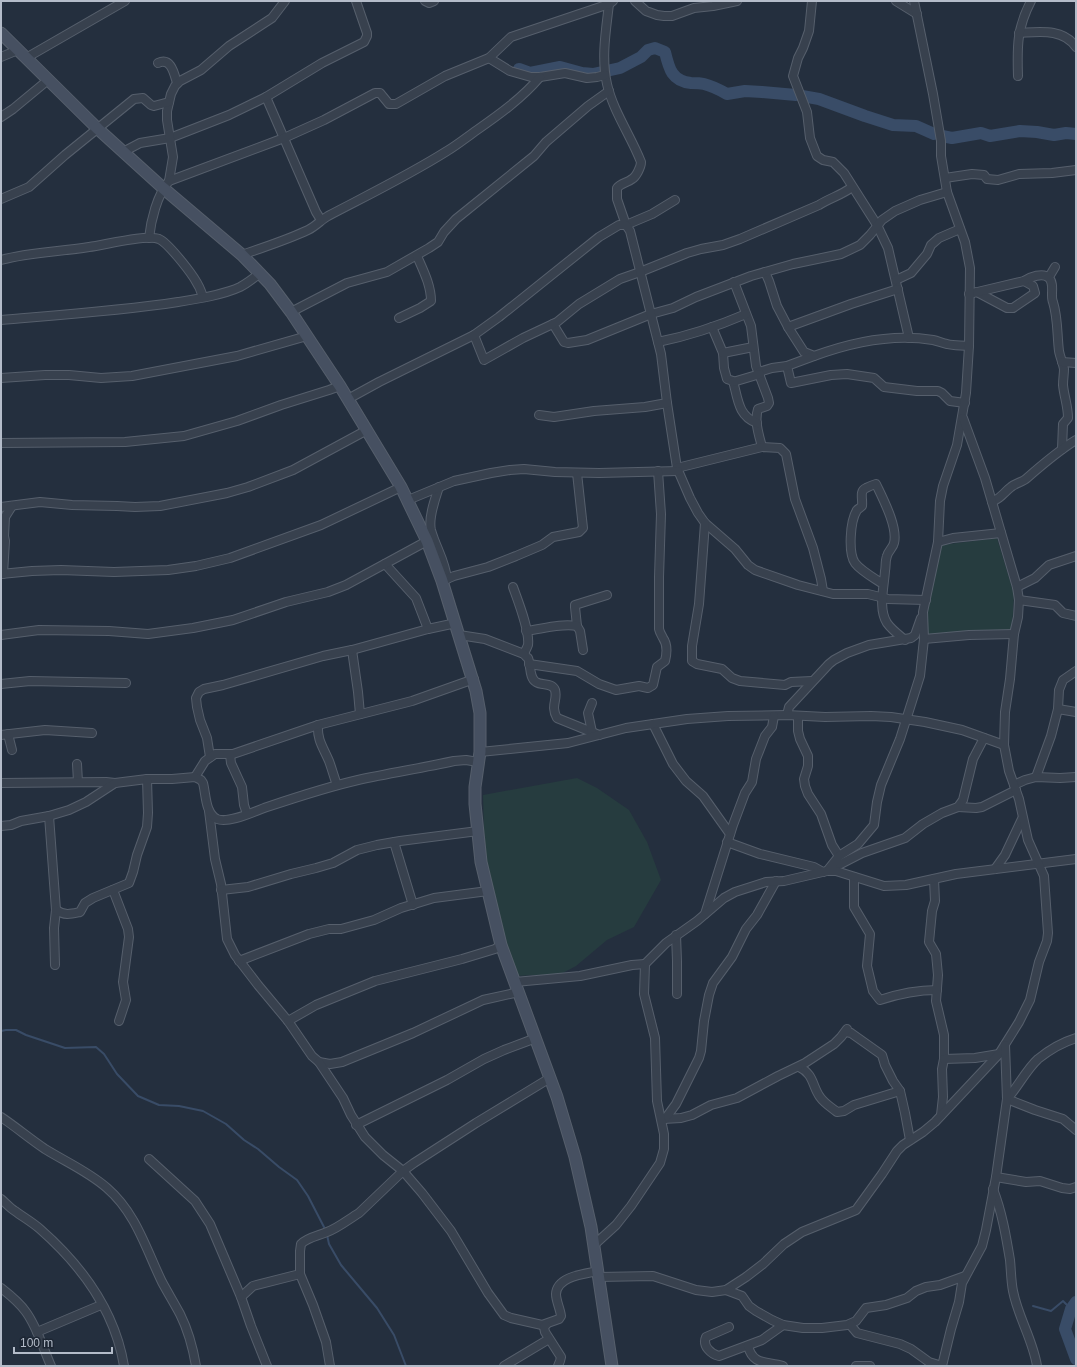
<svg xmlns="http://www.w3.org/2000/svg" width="1077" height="1367" viewBox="0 0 1077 1367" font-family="Helvetica,sans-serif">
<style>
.green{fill:#263c3f}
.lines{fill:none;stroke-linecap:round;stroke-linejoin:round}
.stream{stroke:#394c67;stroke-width:2}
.river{stroke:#394c67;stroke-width:12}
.street-casing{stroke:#565f6c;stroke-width:10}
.secondary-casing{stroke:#565f6c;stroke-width:13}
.street{stroke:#38414e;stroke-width:8}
.secondary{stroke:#465061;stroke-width:11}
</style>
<rect width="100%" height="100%" fill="#242f3e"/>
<g class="green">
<polygon points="997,538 1014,594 1012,630 928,636 926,619 933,575 942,545"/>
<polygon points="577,778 597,788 629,810 647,842 661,880 634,927 607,940 576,966 557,976 534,975 516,976 485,868 483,795"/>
</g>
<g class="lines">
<g class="stream">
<polyline points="1,1031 6,1030 16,1030 26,1035 65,1048 96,1047 104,1054 117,1074 138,1096 159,1105 179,1106 203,1111 226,1124 244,1140 258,1149 279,1167 297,1180 308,1196 325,1229"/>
<polyline points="327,1235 329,1244 341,1265 377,1308 394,1335 406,1366"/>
<polyline points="1033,1306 1051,1311 1063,1301 1071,1309"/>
</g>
<g class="river">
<path d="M519 69 530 73 560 67 582 73 593 74 620 68 641 57 648 50 655 48 665 52C669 69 672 81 691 83 695 83 700 83 704 84 712 86 720 90 727 94L745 91 762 92 796 95"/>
<polyline points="802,96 819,99 865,116 893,125 916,126 934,134"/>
<polyline points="942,136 952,138 981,133 990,136 1020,131 1037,132 1054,135 1066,133 1076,134"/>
<polyline points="1076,1302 1071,1309 1065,1329 1076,1359"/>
</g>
<defs>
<g id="street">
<polyline points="425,1 429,3 434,1"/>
<polyline points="635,1 646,11 657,15 664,16 672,16 694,8 713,6 737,1"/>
<polyline points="812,1 809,31 803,48 798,58 793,76 807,112 810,138 817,156 823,160 833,162 844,173 877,225 888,248 909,338"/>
<polyline points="896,1 917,14"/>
<path d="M609 4C606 30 601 58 607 84 613 111 631 136 641 162 641 167 636 177 632 179 627 183 621 183 617 188V199L626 225 652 214 675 200"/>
<path d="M1019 33C1039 32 1063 28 1076 47"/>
<polyline points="1,57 18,50"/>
<polyline points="26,58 125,1"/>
<polyline points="489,58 510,71 531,77 540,77 565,73 587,78 597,77 605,75"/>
<path d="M158 63C171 57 174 73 177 83"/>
<path d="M1018 76C1017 46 1017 28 1031 1"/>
<polyline points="266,97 316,212 321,220"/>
<polyline points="1,117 13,109 48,80"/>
<polyline points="123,152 140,143 170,138 229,115 266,97 322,63 364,42 367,36 367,33 356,1"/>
<polyline points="945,178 972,174 984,175 987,179 998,180 1019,174 1052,173 1076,170"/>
<polyline points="169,181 173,157 167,120 167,111 171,94 175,86 180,81 201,70 229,46 272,18 285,1"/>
<polyline points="1,199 29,187 65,155 134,99 143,98 151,105 154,106 169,102"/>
<path d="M149 238C151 220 157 195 169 181L284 138 324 120 375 93H380L389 104H396L445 76 489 58 511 37 609 4 613 1"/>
<path d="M242 255C264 247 287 240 308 230 316 226 321 220 328 216 368 195 409 175 447 151 457 145 467 137 477 130 500 114 522 98 540 77"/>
<path d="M1 260C30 252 59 252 89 247 105 245 146 234 159 239 168 243 188 269 194 278 198 284 201 290 203 297"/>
<path d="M765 272 769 281 777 306 788 327 804 352 814 356C852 342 892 333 933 340 938 341 942 343 947 344 954 346 962 345 969 346"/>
<polyline points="1049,277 1055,267"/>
<polyline points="896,280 911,273 927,254 931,245 939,238 960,229"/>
<path d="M734 282 751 326 756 366 768 398 769 403 767 406 758 409C754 421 759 435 762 447"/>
<polyline points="977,292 1007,308 1013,308 1035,293 1033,286 1024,281"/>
<path d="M969 294 1024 281C1030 277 1043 272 1049 278 1055 284 1050 296 1053 302 1058 318 1057 335 1059 351 1060 357 1063 363 1064 369 1064 374 1063 379 1063 385 1064 396 1068 406 1068 418L1063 424 1062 449"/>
<polyline points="291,312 347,283 387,272 429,248 438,242 444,232 456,219 534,156 546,142 588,106 609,91"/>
<path d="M399 318 420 308 431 301C431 285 423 270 417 256"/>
<path d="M1 320C60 315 119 311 178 302 197 299 223 295 240 287 248 283 254 278 260 273"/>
<polyline points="553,324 564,342 568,343 587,340 651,314 673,308 696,297 751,276 793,264 841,254 860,245 870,235 882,220 895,211 920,200 947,192"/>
<path d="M712 327 723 353 724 368 727 379 733 381C738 399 738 416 757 423"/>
<polyline points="788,327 851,304 898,289"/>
<path d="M474 335 484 360 523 338 557 322 579 304 620 279 640 272 687 253 701 249 723 245 740 239 819 205C830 198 842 195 852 187"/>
<path d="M658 342C688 336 718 326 746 314"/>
<polyline points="723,353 753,347"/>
<polyline points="1062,362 1076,363"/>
<polyline points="787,366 791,383 831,375 847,374 874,378 884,387 917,391 938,391 942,393 950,401 965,403"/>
<polyline points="759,372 772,368 787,366 814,356"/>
<polyline points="1,378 45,375 69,375 101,378 132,376 237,356 307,336"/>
<polyline points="733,382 760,374"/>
<polyline points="348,399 379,382 474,335 499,317 599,237 619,225 626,225 630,231 661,354 667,403 677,468 690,498 698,513 705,523 735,549 748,565 755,570 798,585 833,594 868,594 888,599 926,600"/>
<polyline points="539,415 554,417 594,411 645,407 667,403"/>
<polyline points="1,443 125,442 184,436 237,421 281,405 329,390 340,386"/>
<polyline points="677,468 762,447 780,448 786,454 795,499 813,548 821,579 823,591"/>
<path d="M439 487C435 499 428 518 431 530 436 548 445 560 447 579"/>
<polyline points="408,500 454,481 491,473 510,470 524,469 555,472 599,473 678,471"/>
<path d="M992 502C1003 497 1003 493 1011 487 1016 483 1023 482 1027 478 1043 464 1058 451 1076 440"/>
<polyline points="1,507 40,502 72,505 117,506 135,507 160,506 227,493 248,487 293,470 367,430"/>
<polyline points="705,523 699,604 692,646 692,661 697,664 722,669 732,678 740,681 785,685 791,682 812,681"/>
<polyline points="938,542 953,538 1001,533"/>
<polyline points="385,564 416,598 428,629"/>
<polyline points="1,574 32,571 61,570 114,572 168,570 196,566 230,558 321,525 401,487"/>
<polyline points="3,574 5,541 4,536 5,517 12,506"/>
<polyline points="442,581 454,576 488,567 516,556 542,545 553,537 579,532 583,528 577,473"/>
<path d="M883 584C874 578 861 571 855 563 848 553 850 521 857 510 858 509 860 508 862 506 863 499 859 491 866 488 870 486 872 485 876 484 883 499 898 527 894 543 893 548 888 551 887 556 885 561 886 567 885 571 884 587 878 609 887 623 892 630 899 635 905 640"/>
<path d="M513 587C518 601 530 631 528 645 527 648 525 651 524 654"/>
<polyline points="1017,587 1035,578 1049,565 1076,556"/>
<polyline points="1019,600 1055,605 1063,613 1076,616"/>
<polyline points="577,626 575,607 575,605 607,595"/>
<path d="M526 631C542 629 561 623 577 626L580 631 583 650"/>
<polyline points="1,635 39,630 109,631 148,634 193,628 233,620 286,602 328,592 346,585 427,541"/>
<path d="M459 635 485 639 524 654C524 654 527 658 528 658 531 665 529 678 536 682 542 686 552 682 555 690 558 700 550 705 557 718L599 735"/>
<polyline points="924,639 969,635 1014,634"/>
<polyline points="352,650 358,692 360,714"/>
<path d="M529 664 577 671 599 684 616 690 639 686 648 688 653 685 657 667 665 661C667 653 668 645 663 638 661 634 660 633 659 629V577L661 514 658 471"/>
<polyline points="1,684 30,681 126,683"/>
<polyline points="1058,709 1076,712"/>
<polyline points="787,715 789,707 829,664 834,660 847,653 869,645 911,638 915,635 921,618"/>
<polyline points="798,716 798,731 800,739 808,756 808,766 804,779 805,786 808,794 821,814 832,845 839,856"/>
<polyline points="653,724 673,764 686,781 703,796 730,834"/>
<path d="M318 725C317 740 323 747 329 761 332 769 334 777 337 785"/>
<polyline points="592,732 588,713 592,703"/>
<polyline points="8,734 12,750"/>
<polyline points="1,735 45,730 92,733"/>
<polyline points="480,752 568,743 626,728 687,719 728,716 787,715 825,717 871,716 891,717 925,722 962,730 1004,745"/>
<polyline points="230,755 231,763 242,787 244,805 247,814"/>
<polyline points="210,757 207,738 200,720 197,707 196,698 199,692 204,689 223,685 323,656 352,650 428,629 456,623"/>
<polyline points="77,764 78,782"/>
<polyline points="195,777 205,761 215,754 233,754 318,725 412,701 474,679"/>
<polyline points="1036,777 1051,736 1058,709 1059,690 1063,680 1076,671"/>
<polyline points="1,783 106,782 115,783"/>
<polyline points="1014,785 1025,780 1036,777 1060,778 1076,777"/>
<polyline points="958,807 976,808 982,807 1016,790"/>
<polyline points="209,811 215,859 221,884 227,939 235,955 258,985 288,1021 312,1056 319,1062 330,1064 342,1062 413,1033 483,1000 519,992"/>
<polyline points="49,816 56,910 54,928 55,965"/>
<path d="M1 826 11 825 21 821 49 816 69 810 86 802 115 783 147 779H172L195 777 201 780 203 783C206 794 205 813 217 819 229 824 255 811 267 807 297 797 327 787 358 780 390 773 422 768 454 761L466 760 478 762"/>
<polyline points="394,842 413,905"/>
<polyline points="727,842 760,854 814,867 823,872"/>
<polyline points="831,869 862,853 905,838 923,824 942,813 958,807 963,800 973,759 984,738"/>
<polyline points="995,869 1005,855 1022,819"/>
<polyline points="827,871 839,856 858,844 874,825 877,802 881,785 900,739 920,676 924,639 923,612 938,542 940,501 943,486 957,445 966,393 969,346 970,268 965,242 947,192 941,156 941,141 933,94 914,1"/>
<path d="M854 877V907L870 934 867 966 873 991 880 1000C898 994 917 990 937 990"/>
<polyline points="934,879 935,901 932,911 929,942 936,954 938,975 936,1001 944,1035 944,1059 942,1069 943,1097 941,1115"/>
<polyline points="113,890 128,929 129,937 123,982 126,1000 119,1021"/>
<polyline points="221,890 248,887 291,874 316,868 333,863 357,850 377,845 400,841 478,831"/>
<path d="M56 910C65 916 71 914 80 912L85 903 93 898 129 883 133 872 137 855 147 827 148 813 147 779"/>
<polyline points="705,914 733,825 745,793 752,782 756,759 765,736 772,727 774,716"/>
<polyline points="676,935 677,961 677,994"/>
<polyline points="239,961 309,934 329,929 341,929 374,920 401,908 434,898 488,891"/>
<polyline points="515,982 580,976 632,965 645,964"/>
<polyline points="288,1021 316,1005 375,981 462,959 495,949 501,945"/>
<polyline points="846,1032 851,1033 882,1055 885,1065 893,1081 900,1091 905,1113 910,1140"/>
<path d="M1076 1038C1063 1042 1049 1050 1038 1059 1026 1070 1018 1087 1007 1099L1035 1110 1063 1119 1076 1130"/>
<polyline points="944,1059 975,1058 999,1054"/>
<path d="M319 1062 343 1098 351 1115 365 1137 383 1155 403 1171 422 1193 451 1231 488 1293 504 1315 511 1318 542 1325 559 1319 561 1316C560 1308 556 1301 556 1294 557 1276 585 1274 598 1271"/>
<path d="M799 1067C814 1074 812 1086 820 1097 824 1103 832 1108 837 1112L844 1111 854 1105 900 1091"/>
<path d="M1 1117C16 1127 30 1139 45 1149 66 1162 89 1172 107 1188 136 1213 146 1249 162 1282 168 1293 174 1303 180 1314 188 1330 193 1348 196 1366"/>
<polyline points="663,1119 681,1118 692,1115 711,1105 737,1098 778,1076 805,1063 834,1044 841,1037 847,1029"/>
<polyline points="665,1119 676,1104 699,1058 701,1051 704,1021 709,995 713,983 732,957 746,929 757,915 776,881"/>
<polyline points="356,1125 447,1080 484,1059 504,1050 536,1038"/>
<polyline points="149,1159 195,1201 210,1224 241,1297 251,1326 267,1366"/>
<polyline points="996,1177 1026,1182 1040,1181 1062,1188 1070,1189 1076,1187"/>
<path d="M993 1189C1002 1212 1006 1236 1010 1260 1011 1270 1011 1281 1013 1291 1018 1317 1033 1340 1037 1366"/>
<path d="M1 1199C6 1203 10 1208 15 1211 23 1217 32 1222 40 1229 81 1265 115 1311 124 1366"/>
<polyline points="594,1245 616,1225 631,1206 660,1163 664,1149 664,1134 657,1101 655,1038 644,994 645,964 666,943 697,921 724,898 735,892 766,882 784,881 827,871 836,871 884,886 906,885 956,874 1076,859"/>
<polyline points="599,1277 653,1276 696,1290 712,1292 726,1290 746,1277 763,1264 784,1244 802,1232 856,1210 882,1174 897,1151 903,1145 923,1132 935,1122 999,1054 1019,1022 1030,1000 1039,962 1047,941 1048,933 1044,876 1028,840 1019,799 1009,771 1004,745 1005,712 1010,679 1014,634 1018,617 1019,600 1017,587 985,478 963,418"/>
<path d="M1 1288C10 1295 19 1302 26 1312 37 1327 43 1348 51 1366"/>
<polyline points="726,1290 742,1296 749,1306 756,1311 772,1320 783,1325 803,1328 822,1328 847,1325 856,1321 866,1308 886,1305 907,1298 916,1291 926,1287 940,1285 965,1276"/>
<polyline points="241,1297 253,1286 300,1274"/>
<polyline points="851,1324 852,1327 857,1333 900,1344 911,1349 929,1362 942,1366"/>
<polyline points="546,1325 544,1327 545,1332 561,1357 560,1361 558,1366"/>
<path d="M729 1327 706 1337C702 1346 711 1354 719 1356L762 1340 783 1325"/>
<polyline points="37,1332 101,1305"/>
<path d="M748 1346C753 1366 767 1361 783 1366"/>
<path d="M330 1366 326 1342 313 1305 300 1274V1251L301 1244C308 1237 318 1236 327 1232 338 1228 349 1219 359 1213L403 1171 414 1163 476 1123 550 1078"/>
<polyline points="504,1366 549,1339"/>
<polyline points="856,1366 870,1366"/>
<polyline points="942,1366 951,1329 959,1302 962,1283 982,1246 986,1230 996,1177 1007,1099 1005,1045"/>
</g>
<polyline id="secondary" points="1,33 98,129 163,188 242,255 270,284 291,312 340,386 401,487 427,541 442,581 476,691 480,713 480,752 475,787 475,804 481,862 501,945 557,1097 575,1157 591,1227 612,1366"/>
</defs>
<use href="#street" class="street-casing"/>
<use href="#secondary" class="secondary-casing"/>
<use href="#street" class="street"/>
<use href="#secondary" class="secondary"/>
</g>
<rect width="1077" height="1367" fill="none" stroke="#b4bcc9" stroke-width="4"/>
<path d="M14 1347v6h98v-6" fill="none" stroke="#b4bcc9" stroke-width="2"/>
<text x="20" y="1347" font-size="12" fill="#b4bcc9" stroke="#1d2633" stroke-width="3" paint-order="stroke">100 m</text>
</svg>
